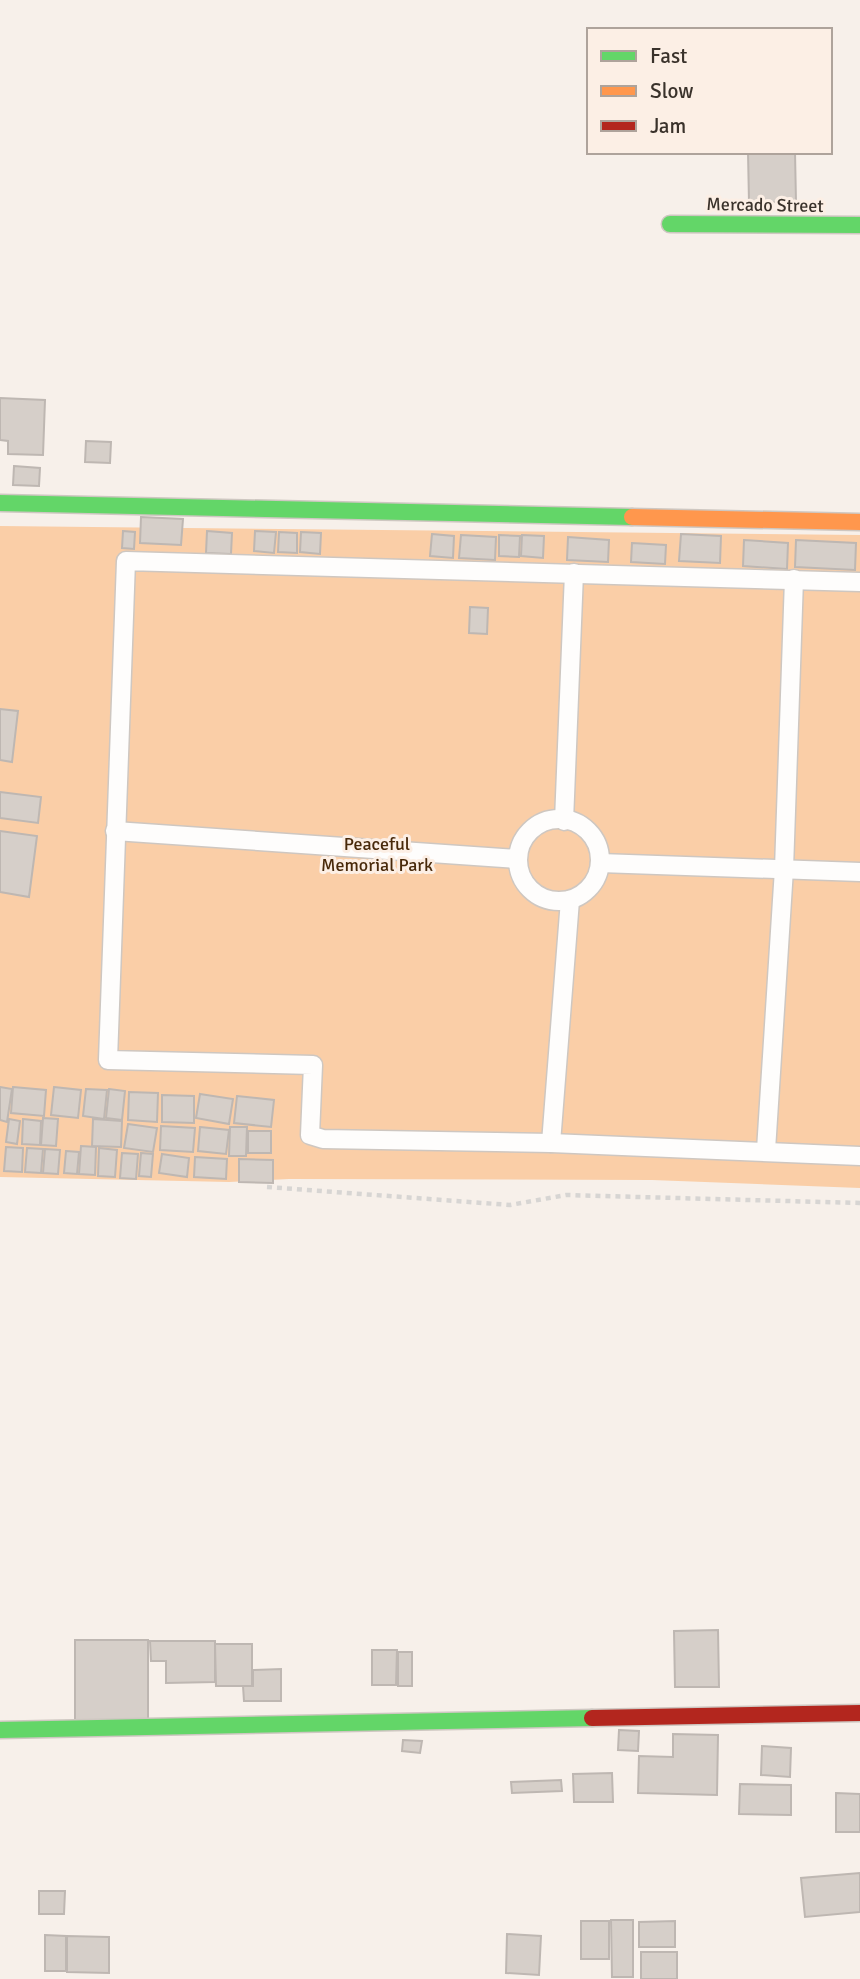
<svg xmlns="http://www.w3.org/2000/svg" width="860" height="1979" viewBox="0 0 860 1979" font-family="Signika,sans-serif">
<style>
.green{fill:#facea7}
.building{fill:#d6cfc9;stroke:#beb7b2;stroke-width:2}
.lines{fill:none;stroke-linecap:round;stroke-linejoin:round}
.lane-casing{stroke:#cec7c1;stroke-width:21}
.fast-casing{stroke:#cec7c1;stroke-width:19}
.slow-casing{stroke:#cec7c1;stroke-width:19}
.jam-casing{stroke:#cec7c1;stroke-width:19}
.path{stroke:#d7d5d3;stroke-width:4.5;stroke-dasharray:5 5;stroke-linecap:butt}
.lane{stroke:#fefdfc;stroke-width:18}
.fast{stroke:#63d668;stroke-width:16}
.slow{stroke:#ff974d;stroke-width:16}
.jam{stroke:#b3261e;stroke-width:16}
.labels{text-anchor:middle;stroke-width:6;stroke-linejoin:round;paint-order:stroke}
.street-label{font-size:18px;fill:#3a322b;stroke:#fcefe5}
.park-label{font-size:18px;fill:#48290a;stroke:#fcefe5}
</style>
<rect width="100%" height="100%" fill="#f7f0ea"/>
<polygon class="green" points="0,526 860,535 860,1188 652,1180 289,1179 229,1182 0,1177"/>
<g class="building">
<polygon points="748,152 795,152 796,202 749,202"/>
<polygon points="0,398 45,400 43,455 8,454 8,441 0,440"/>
<polygon points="86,441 111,442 110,463 85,462"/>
<polygon points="14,466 40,468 39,486 13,485"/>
<polygon points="141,517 183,519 181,545 140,543"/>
<polygon points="123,531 135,532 134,549 122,548"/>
<polygon points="207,531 232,533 231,554 206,553"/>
<polygon points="255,531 276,532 274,553 254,551"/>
<polygon points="279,532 297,533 297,553 278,552"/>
<polygon points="301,532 321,533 320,554 300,552"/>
<polygon points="432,534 454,536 453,558 430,556"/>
<polygon points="681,534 721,536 720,563 679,561"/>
<polygon points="461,535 496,537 495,560 459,558"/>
<polygon points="499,535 520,536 519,557 499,556"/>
<polygon points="522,535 544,536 543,558 521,556"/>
<polygon points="568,537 609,540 608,562 567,560"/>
<polygon points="744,540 788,543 787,569 743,566"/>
<polygon points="796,540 856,543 855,570 795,567"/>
<polygon points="632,543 666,545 665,564 631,562"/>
<polygon points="470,607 488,608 487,634 469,633"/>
<polygon points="0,709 18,711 12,762 0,760"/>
<polygon points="0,792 41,797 38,823 0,818"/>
<polygon points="0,831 37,836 29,897 0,892"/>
<polygon points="0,1087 12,1089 7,1122 0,1120"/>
<polygon points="13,1087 46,1090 44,1116 11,1113"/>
<polygon points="54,1087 81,1090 78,1118 51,1115"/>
<polygon points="86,1089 107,1090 104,1119 83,1116"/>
<polygon points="109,1089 125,1091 122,1120 106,1118"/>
<polygon points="129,1092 158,1093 157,1122 128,1120"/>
<polygon points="200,1094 233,1099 229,1124 196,1118"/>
<polygon points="162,1095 194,1096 194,1123 162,1122"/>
<polygon points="237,1096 274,1100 271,1127 234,1123"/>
<polygon points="43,1118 58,1119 56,1146 41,1145"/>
<polygon points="9,1119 20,1121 17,1144 6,1142"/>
<polygon points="23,1119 41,1121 40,1145 22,1144"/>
<polygon points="93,1119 122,1121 121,1147 92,1146"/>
<polygon points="128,1124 157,1128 153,1152 124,1148"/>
<polygon points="161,1126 195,1128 193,1152 160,1150"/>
<polygon points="200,1127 229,1130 226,1154 198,1151"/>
<polygon points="230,1127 247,1127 246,1156 229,1156"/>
<rect x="248" y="1131" width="23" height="22"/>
<polygon points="81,1146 96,1147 95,1175 79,1174"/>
<polygon points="6,1147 23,1148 22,1172 4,1171"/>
<polygon points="27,1148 43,1149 41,1173 25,1172"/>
<polygon points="99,1148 117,1150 115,1177 98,1176"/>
<polygon points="45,1149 60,1150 58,1174 43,1173"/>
<polygon points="66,1151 79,1152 77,1174 64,1173"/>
<polygon points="122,1153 138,1154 136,1179 120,1178"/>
<polygon points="141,1153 153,1154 151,1177 139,1176"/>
<polygon points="162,1154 189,1158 187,1177 159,1173"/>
<polygon points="195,1157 227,1159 226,1179 194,1177"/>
<polygon points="239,1159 273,1160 273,1183 239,1182"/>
<polygon points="718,1630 719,1687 675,1687 674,1631"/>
<polygon points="75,1640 148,1640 148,1721 75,1720"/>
<polygon points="150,1641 215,1641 215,1682 166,1683 166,1661 151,1661"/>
<polygon points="215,1644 252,1644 252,1686 216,1686"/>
<polygon points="372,1650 397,1650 396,1685 372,1685"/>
<rect x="398" y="1652" width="14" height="34"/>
<polygon points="281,1669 281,1701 244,1701 243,1686 253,1686 253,1670"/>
<polygon points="619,1730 639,1731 638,1751 618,1750"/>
<polygon points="673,1734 718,1735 717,1795 638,1793 639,1756 673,1757"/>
<polygon points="403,1740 422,1741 420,1753 402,1751"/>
<polygon points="762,1746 791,1748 790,1777 761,1775"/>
<polygon points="612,1773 613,1802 574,1802 573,1774"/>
<polygon points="561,1780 562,1791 512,1793 511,1782"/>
<polygon points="740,1784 791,1785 791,1815 739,1814"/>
<polygon points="836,1793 860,1794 860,1832 836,1832"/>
<polygon points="860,1873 860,1912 805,1917 801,1878"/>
<polygon points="39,1891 65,1891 64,1914 39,1914"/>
<polygon points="611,1920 633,1920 633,1977 612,1977"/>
<rect x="581" y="1921" width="28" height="38"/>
<polygon points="675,1921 675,1947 639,1947 639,1922"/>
<polygon points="507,1934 541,1936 539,1975 506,1973"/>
<polygon points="45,1935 66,1936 66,1971 45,1971"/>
<polygon points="67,1936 109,1937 109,1973 67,1972"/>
<rect x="641" y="1952" width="36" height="27"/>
</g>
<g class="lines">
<defs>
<g id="lane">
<polyline points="860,582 126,561 108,1060 313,1065 310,1135 323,1139 551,1143 860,1156"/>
<circle cx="559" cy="860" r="41"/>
<polyline points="564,821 574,573"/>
<polyline points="115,831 517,859"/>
<polyline points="600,863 860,872"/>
<polyline points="551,1143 570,900"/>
<polyline points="766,1150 784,869 794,579"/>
</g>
<g id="fast">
<polyline points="670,224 860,225"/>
<polyline points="0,503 632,517"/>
<polyline points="0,1730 592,1718"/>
</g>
<polyline id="slow" points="632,517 860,522"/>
<polyline id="jam" points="592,1718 860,1713"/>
</defs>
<use href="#lane" class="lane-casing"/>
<use href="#fast" class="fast-casing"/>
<use href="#slow" class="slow-casing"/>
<use href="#jam" class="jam-casing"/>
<polyline class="path" points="267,1187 510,1205 566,1195 860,1203"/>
<use href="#lane" class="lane"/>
<use href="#fast" class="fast"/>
<use href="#slow" class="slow"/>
<use href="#jam" class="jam"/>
</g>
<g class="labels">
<g class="street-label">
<text transform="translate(765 205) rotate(1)" y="6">Mercado Street</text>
</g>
<g class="park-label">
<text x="377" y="850">Peaceful<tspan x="377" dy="21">Memorial Park</tspan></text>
</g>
</g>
<rect x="587" y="28" width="245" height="126" fill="#fcefe5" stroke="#aea39b" stroke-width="2"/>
<rect x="601" y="51" width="35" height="10" fill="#63d668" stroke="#aea39b" stroke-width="2"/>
<text x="650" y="63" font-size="21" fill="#3a322b">Fast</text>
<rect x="601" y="86" width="35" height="10" fill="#ff974d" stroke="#aea39b" stroke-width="2"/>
<text x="650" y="98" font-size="21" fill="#3a322b">Slow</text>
<rect x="601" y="121" width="35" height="10" fill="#b3261e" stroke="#aea39b" stroke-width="2"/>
<text x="650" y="133" font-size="21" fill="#3a322b">Jam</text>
</svg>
